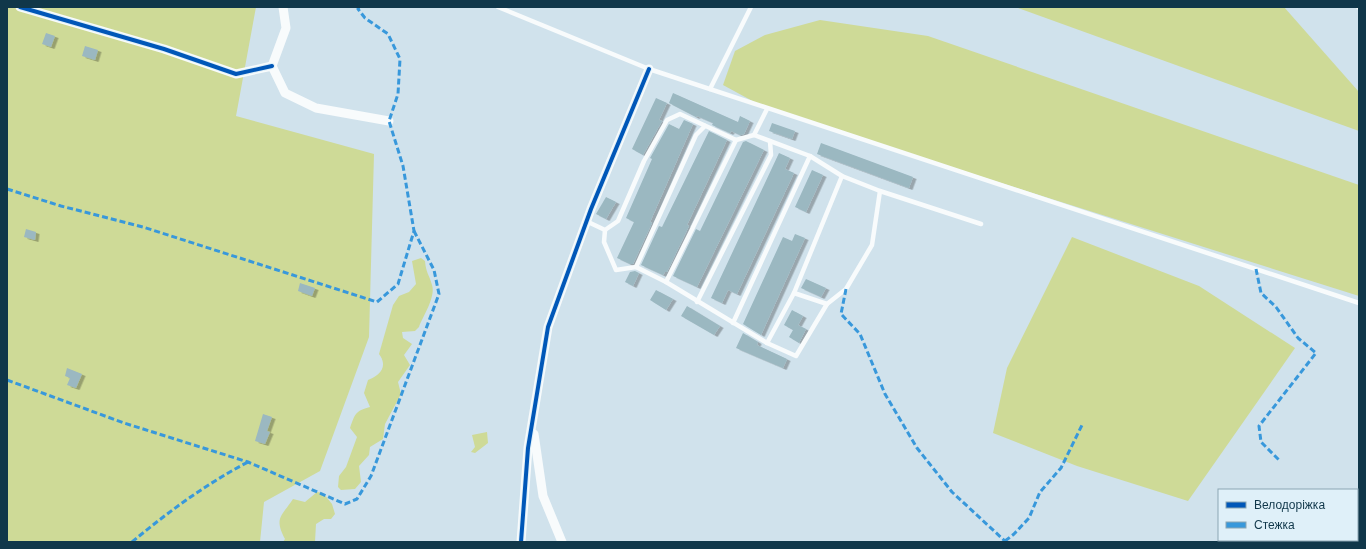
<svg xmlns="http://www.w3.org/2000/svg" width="1366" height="549" viewBox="0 0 1366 549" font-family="'Work Sans',sans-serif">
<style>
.green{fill:#ceda97}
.building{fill:#9bb8c1;filter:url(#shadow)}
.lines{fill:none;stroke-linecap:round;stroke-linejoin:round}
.lane{stroke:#f8fbfc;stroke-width:4.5}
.street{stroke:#f8fbfc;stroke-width:9}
.quiet{stroke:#3898db;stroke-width:3;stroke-dasharray:6 3;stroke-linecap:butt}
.cycleway-casing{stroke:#dff0f9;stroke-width:6}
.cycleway{stroke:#0057b8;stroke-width:4}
</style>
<defs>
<filter id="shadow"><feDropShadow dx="3.5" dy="2" stdDeviation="0" flood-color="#0004"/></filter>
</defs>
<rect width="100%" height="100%" fill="#d0e2ec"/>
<g class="green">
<polygon points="7,7 256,7 236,116 374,154 369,337 320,471 264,502 260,542 7,542"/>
<polygon points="1015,7 1284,7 1359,92 1359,131"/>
<polygon points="820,20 928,36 1359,185 1359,296 767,109 723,85 735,51 765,35"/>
<polygon points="1072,237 1199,286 1295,348 1188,501 1077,466 993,433 1007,368"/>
<path d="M421 258 425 261C426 273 429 274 432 285 436 297 423 316 419 327L415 331 402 332 403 338 412 344 404 355 410 365 398 382 401 394 385 424 383 439 370 447 369 455 359 466 361 482 355 489 341 490 338 487 339 476 346 467 357 437 350 428C355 414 355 411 370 407L364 393 368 380C381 375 388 366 379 354L393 305 399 296 409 292 416 284 412 261Z"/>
<polygon points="487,432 488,443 475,453 471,452 475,447 472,435"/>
<path d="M317 492 323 493 332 504 335 514 331 519H324L316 524 315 542H283L285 539C274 518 281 517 293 499L305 502Z"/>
</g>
<g class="building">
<polygon points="46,33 55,36 51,47 42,44"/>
<polygon points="85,46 98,50 95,60 82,56"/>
<polygon points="673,93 738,122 740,116 750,121 744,134 740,135 731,131 730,133 712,125 713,123 697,116 696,117 669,103"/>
<polygon points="656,98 667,103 659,120 662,121 643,155 632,149"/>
<polygon points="684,120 693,124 650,222 652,223 633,264 630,264 617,258 634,222 626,218 652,159 650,158 669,124 679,129"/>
<polygon points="772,123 795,131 792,139 769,131"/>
<polygon points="709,131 727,140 687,225 689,226 667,272 665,272 663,275 641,265 659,226 662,227"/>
<polygon points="746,141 764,150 697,287 673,276 696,229 700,231 743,142"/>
<polygon points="821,143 913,177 909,188 817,154"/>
<polygon points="779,153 790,158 785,169 794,173 737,294 728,290 722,303 711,298"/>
<polygon points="812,170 823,175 806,212 795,207"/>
<polygon points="606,197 616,202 606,219 596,214"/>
<polygon points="26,229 36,232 35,240 24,237"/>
<polygon points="795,234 805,238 761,335 743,324 783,237 792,241"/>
<polygon points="635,271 639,273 633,286 625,282 630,272"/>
<polygon points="806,279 826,288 821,297 801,288"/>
<polygon points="300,283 315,288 312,296 298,291"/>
<polygon points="656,290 673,299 666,310 650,300"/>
<polygon points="687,306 720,326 714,335 681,316"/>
<polygon points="792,310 803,316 798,325 806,329 799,343 789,337 793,330 784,325"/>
<polygon points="743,333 758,342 757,345 787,359 783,368 736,348"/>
<polygon points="67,368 82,374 76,388 67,385 70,378 65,376"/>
<polygon points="263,414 272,417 267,431 270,432 265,444 255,441"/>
</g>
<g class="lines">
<g class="lane">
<polyline points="498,7 649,69 1359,303"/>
<polyline points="1358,7 1359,8"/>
<polyline points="710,89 751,7"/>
<polyline points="754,135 767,109"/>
<polyline points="586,221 605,230 618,221 644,161 667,120 680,114 736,140 754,135 810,156 842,176 880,191 981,224"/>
<polyline points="605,230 604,242 616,270 636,267 666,282 767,343 796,356 827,304"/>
<polyline points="636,267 696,135 705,126"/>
<polyline points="666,282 736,140"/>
<polyline points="794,293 827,304 846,289 872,245 880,191"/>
<polyline points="697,302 771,155 770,141"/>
<polyline points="733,323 810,156"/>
<polyline points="767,343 794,293 842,176"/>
</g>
<g class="street">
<polyline points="20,7 164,49 236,74 272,66"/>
<polyline points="283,7 286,28 272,66 285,93 316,108 389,121"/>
<polyline points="534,434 543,496 562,542"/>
<polyline points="521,542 528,448 548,327 591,209 649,69"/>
</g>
<g class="quiet">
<polyline points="7,189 61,206 143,227 377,302 398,284 414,231 403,166 389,121 398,94 400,59 388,34 365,18 358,9 359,7"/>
<polyline points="1256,269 1261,293 1276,307 1298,338 1316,353 1259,426 1261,442 1280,461"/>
<polyline points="846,289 841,314 860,334 885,394 917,448 952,492 1006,542"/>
<polyline points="7,380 124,423 248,462 345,504 357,499 371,476 439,294 434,270 414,231"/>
<polyline points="1005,541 1014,534 1029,518 1040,492 1061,468 1083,423"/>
<path d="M132 542C168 512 206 484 248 462"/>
</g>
<defs>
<g id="cycleway">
<polyline points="20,7 164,49 236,74 272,66"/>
<polyline points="521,542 528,448 548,327 591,209 649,69"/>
</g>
</defs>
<use href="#cycleway" class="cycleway-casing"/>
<use href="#cycleway" class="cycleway"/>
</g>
<rect width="1366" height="549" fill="none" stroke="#10374a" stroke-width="16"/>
<rect x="1218" y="489" width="140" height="52" fill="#dff0f9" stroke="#8ca6b3"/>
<rect x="1226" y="502" width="20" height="6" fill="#0057b8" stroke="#8ca6b3"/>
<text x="1254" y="509" font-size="12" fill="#10374a">Велодоріжка</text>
<rect x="1226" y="522" width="20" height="6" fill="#3898db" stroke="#8ca6b3"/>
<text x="1254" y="529" font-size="12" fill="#10374a">Стежка</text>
</svg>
